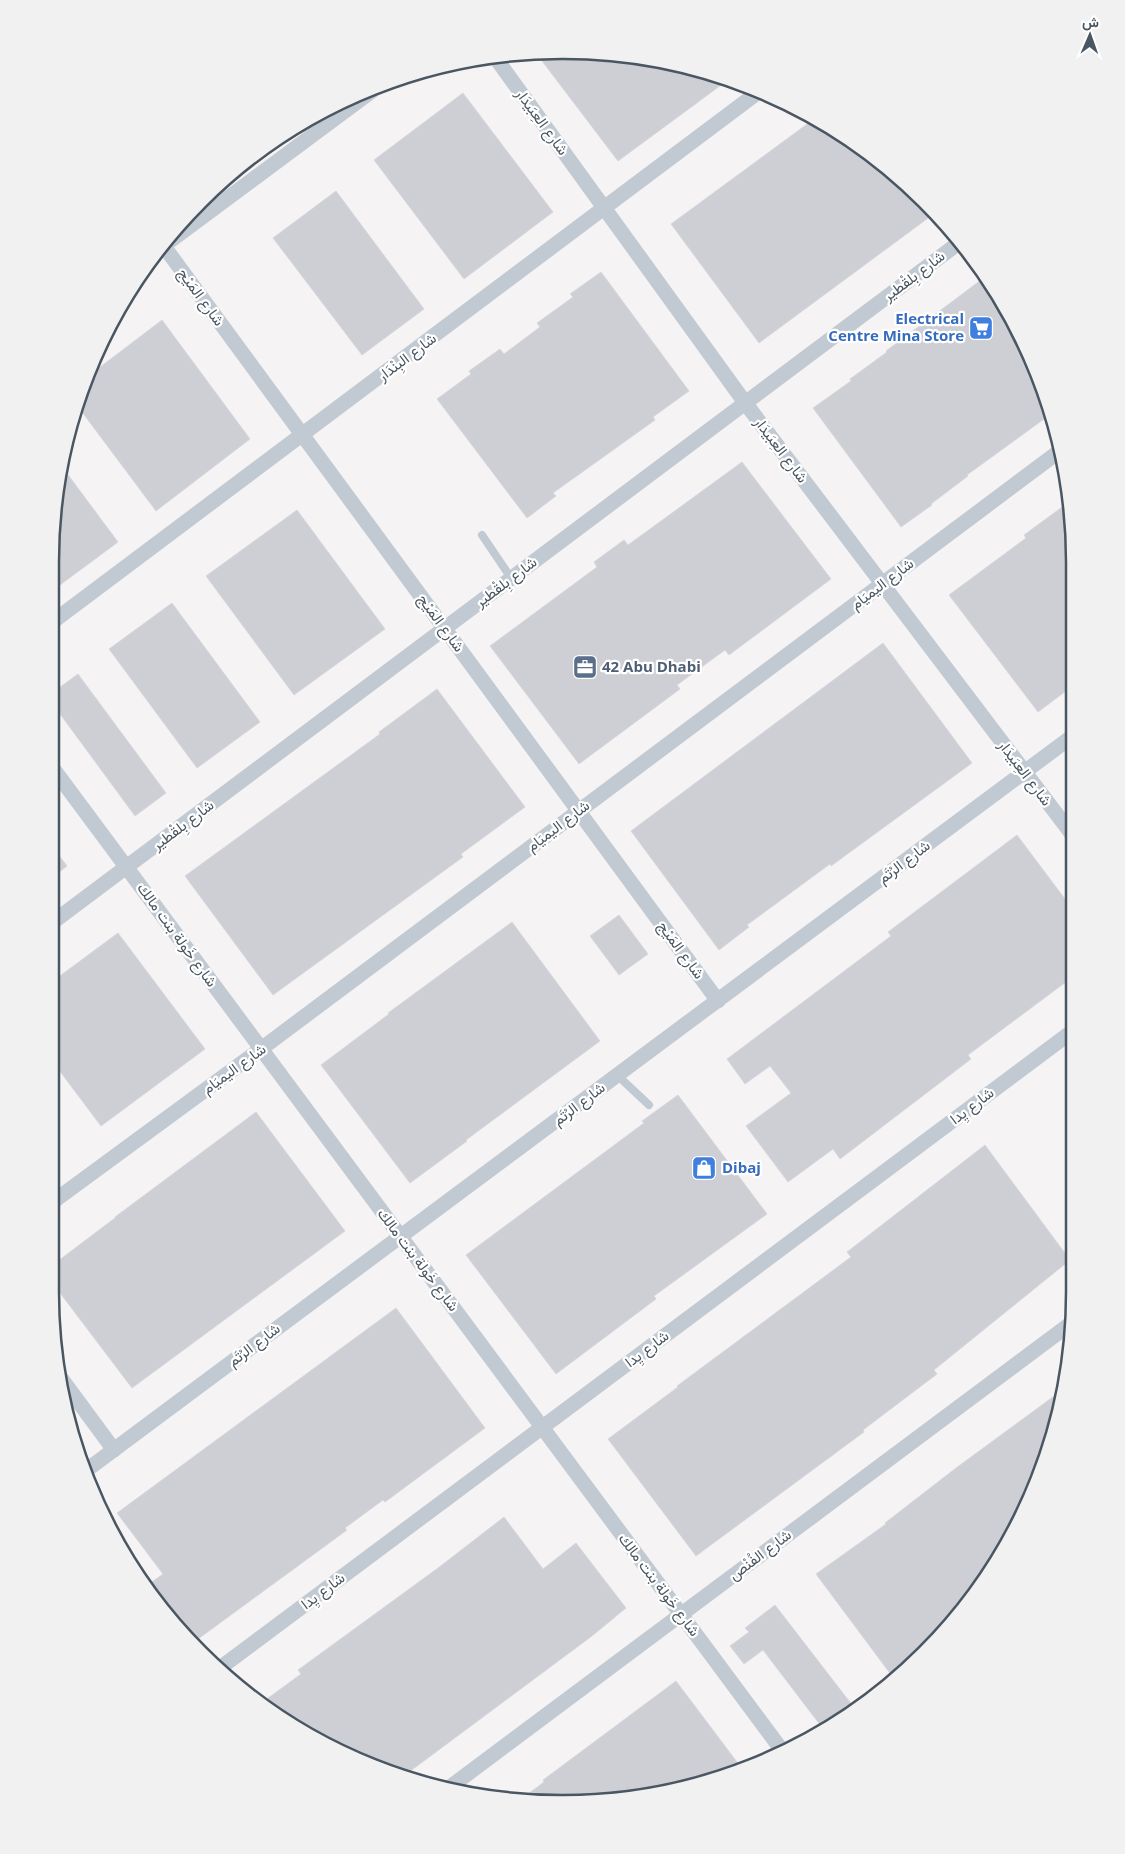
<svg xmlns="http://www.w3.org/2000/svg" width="1125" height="1854" viewBox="0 0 1125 1854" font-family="'Open Sans',Vazirmatn,sans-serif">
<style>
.building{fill:#cdcfd5;stroke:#d7d9de}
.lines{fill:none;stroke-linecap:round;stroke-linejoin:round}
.lane{stroke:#c1cad2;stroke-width:8}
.street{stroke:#c1cad2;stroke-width:15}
.labels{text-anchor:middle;stroke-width:4.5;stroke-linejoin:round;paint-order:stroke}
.street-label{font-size:15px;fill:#4a5661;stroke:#fff}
.shop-label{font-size:15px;font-weight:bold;fill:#366cbe;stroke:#fff;text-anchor:end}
.service-label{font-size:15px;font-weight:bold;fill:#4e5e75;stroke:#fff;text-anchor:start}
.rim{fill:none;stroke:#4a5661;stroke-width:2.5}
</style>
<rect width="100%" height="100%" fill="#f5f3f3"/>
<g class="building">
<polygon points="563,50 663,60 728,80 618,161 536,53"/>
<polygon points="463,93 553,212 464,279 374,160"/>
<polygon points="814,119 847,137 935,213 759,343 671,224"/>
<polygon points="336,191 424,309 362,355 273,238"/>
<polygon points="601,272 689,391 653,417 655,420 553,493 556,496 527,518 437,399 471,374 469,371 500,349 504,354 540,327 537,323 573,297 570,294"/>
<polygon points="985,277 1006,306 1051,414 967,475 968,476 931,504 932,505 901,527 813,408 851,381 850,379 887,352 886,351"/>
<polygon points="162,320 250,439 156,511 76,404 77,397 87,377"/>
<polygon points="742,462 831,579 729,655 725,650 677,685 680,689 579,764 490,646 597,567 594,562 624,540 628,545"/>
<polygon points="63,468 118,542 60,585 51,573 51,529"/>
<polygon points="1069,502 1074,529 1074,685 1038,712 949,595 1026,538 1024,535"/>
<polygon points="297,510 385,629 294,695 206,576"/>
<polygon points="172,603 260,722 197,768 109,649"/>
<polygon points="883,643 972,763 831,866 830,864 747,925 749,927 719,950 631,831"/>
<polygon points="78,674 166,793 135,816 52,703 52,693"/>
<polygon points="437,689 525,807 461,854 463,857 273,995 185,876 380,734 379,732"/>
<polygon points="1017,835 1074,911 1074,976 968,1055 971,1059 840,1159 833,1149 788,1182 746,1126 791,1093 770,1066 745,1084 727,1059 891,936 888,932"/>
<polygon points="52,846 67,866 53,877 52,864"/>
<polygon points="619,915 648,954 619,975 590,936"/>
<polygon points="512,922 600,1041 466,1140 467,1141 410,1183 321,1065 389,1014 388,1013"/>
<polygon points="118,933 205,1049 101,1126 53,1062 53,981"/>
<polygon points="678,1095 767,1214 654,1296 656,1299 556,1374 466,1255 644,1123 642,1121"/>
<polygon points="256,1112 345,1231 132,1388 54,1285 54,1264 115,1218 115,1217"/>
<polygon points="985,1145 1070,1260 934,1370 937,1374 863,1430 864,1432 696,1556 608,1439 678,1387 677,1386 851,1257 847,1252"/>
<polygon points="396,1308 485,1428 385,1502 383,1500 345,1528 347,1530 194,1642 156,1603 145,1587 163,1574 117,1513"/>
<polygon points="1061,1391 1048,1457 988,1576 925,1654 895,1680 816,1574 886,1524 885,1523 956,1468"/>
<polygon points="504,1517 543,1569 576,1543 626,1608 592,1636 401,1778 336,1751 260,1704 301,1674 298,1670 438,1568"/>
<polygon points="775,1605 856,1710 824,1730 763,1650 744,1664 730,1646 749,1632 745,1628"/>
<polygon points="676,1681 743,1770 727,1777 630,1800 562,1804 520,1800 544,1782 543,1780"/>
</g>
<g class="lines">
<g class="lane">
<polyline points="482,535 511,578"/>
<polyline points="617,1075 649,1105"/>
</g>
<g class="street">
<polyline points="495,57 746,404 1074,837"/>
<polyline points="163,245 718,1001"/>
<polyline points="162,247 380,85"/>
<polyline points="51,623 761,90"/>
<polyline points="52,767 784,1753"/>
<polyline points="53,922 960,242"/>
<polyline points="54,1201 261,1049 1061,450"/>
<polyline points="58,1374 114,1450"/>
<polyline points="84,1472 1074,735"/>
<polyline points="220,1668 1074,1030"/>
<polyline points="446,1790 1074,1321"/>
</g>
</g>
<defs>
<symbol id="supermarket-square" viewBox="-11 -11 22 22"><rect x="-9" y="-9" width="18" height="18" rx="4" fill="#3f7fe0" stroke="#fff"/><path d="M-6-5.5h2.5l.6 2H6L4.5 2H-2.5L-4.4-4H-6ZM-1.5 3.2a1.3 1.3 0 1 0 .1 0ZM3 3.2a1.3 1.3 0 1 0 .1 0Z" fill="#fff"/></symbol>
<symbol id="office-square" viewBox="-11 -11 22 22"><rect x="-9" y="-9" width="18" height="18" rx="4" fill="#5c6f8a" stroke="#fff"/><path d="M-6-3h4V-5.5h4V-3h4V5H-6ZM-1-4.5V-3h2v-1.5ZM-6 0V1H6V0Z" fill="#fff"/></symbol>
<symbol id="shop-square" viewBox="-11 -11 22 22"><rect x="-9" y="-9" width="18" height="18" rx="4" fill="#3f7fe0" stroke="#fff"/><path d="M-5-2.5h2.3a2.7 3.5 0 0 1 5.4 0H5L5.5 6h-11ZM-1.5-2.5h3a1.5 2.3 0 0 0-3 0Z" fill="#fff"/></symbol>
</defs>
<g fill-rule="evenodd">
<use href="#supermarket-square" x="967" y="314" width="28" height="28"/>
<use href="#office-square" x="571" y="653" width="28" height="28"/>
<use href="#shop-square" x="690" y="1154" width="28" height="28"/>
</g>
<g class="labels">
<g class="street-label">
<text transform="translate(542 122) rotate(54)" y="5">شارع العِبَيدَار</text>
<text transform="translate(914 276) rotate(-37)" y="5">شارع بِلقْطير</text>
<text transform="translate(201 297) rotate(54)" y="5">شارع المَيْج</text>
<text transform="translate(407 357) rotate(-37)" y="5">شارع البِنْدَار</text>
<text transform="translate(781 450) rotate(53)" y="5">شارع العِبَيدَار</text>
<text transform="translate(506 582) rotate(-37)" y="5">شارع بِلقْطير</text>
<text transform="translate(882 584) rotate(-37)" y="5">شارع اليميَام</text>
<text transform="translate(441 623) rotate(54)" y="5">شارع المَيْج</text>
<text transform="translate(1025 773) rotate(53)" y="5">شارع العِبَيدَار</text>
<text transform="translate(183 825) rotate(-37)" y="5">شارع بِلقْطير</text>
<text transform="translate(558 826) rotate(-37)" y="5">شارع اليميَام</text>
<text transform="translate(904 862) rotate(-37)" y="5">شارع الرُتَم</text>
<text transform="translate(177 935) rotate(54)" y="5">شارع خَولة بنت مالك</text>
<text transform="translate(681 950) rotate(54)" y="5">شارع المَيْج</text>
<text transform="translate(234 1069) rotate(-36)" y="5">شارع اليميَام</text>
<text transform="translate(579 1104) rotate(-37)" y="5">شارع الرُتَم</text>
<text transform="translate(972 1106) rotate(-37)" y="5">شارع يِدا</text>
<text transform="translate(418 1260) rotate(53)" y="5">شارع خَولة بنت مالك</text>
<text transform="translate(254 1345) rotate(-37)" y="5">شارع الرُتَم</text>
<text transform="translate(647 1349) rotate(-37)" y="5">شارع يِدا</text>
<text transform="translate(760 1555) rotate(-37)" y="5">شارع الفُنْص</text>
<text transform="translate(659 1585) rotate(53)" y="5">شارع خَولة بنت مالك</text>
<text transform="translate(323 1591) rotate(-37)" y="5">شارع يِدا</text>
</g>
<g class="shop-label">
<text x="964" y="324">Electrical<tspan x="964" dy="17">Centre Mina Store</tspan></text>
<text x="722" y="1173" text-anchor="start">Dibaj</text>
</g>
<g class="service-label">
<text x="602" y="672">42 Abu Dhabi</text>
</g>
</g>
<path d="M0 0H1125V1854H0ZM562 59H563A503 503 0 0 1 1066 562V1292A503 503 0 0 1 563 1795H562A503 503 0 0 1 59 1292V562A503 503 0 0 1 562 59Z" fill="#f1f1f2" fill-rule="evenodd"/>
<path class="rim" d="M562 59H563A503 503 0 0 1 1066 562V1292A503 503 0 0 1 563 1795H562A503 503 0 0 1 59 1292V562A503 503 0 0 1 562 59Z"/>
<g transform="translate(1090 35) rotate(2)" stroke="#ffffff" stroke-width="4" paint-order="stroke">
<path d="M0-4L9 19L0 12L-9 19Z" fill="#4a5661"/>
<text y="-8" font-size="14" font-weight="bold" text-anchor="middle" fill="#4a5661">ش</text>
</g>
</svg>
